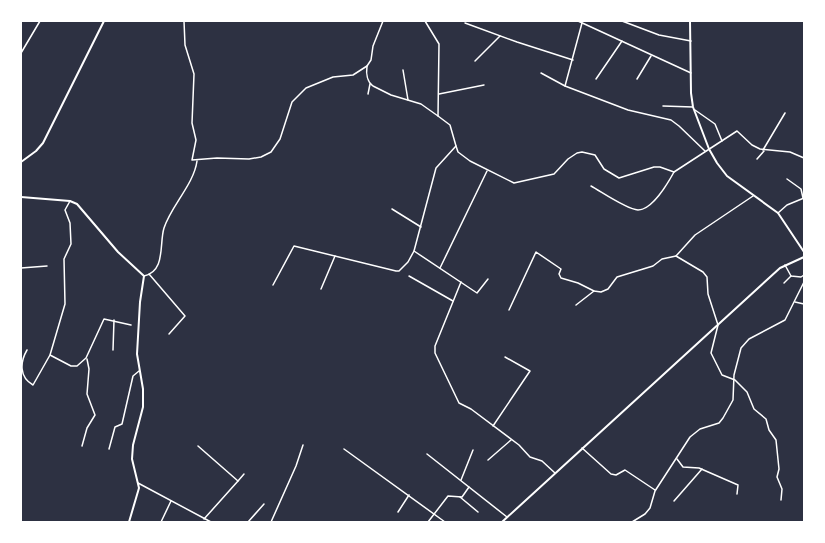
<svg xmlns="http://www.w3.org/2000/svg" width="825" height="543" viewBox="0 0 825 543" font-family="'PT Sans',sans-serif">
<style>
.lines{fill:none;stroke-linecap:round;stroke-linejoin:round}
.minor{stroke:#fff;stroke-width:1.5}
.tertiary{stroke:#fff;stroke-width:2}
.secondary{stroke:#fff;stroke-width:2}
</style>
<rect width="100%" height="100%" fill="#2d3142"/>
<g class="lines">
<g class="minor">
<polyline points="184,21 185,45 194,74 192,123 196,140 192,160 217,158 249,159 261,157 271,152 280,139 292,102 306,88 333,77 353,75 367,66 371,60 373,46 383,21"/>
<polyline points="578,21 691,73"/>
<polyline points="622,21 659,35 691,41"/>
<polyline points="465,23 517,42 573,60"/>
<polyline points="21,53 40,21"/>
<polyline points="475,61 500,36"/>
<path d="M367 66C366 73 367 82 373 86L391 95 421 104 438 116"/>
<polyline points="403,70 408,100"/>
<polyline points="541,73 565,86 628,110 671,120 679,126 705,151"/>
<polyline points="596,79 622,41"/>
<polyline points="637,79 651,56"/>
<polyline points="565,86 582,23"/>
<polyline points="368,94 370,84"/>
<polyline points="439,94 484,85"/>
<polyline points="663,106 693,107"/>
<polyline points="695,110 715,124 722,141"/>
<polyline points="456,146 458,152 470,161 514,183 554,174 568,159 577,153 582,152 595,155 604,169 619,178 654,167 660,167 674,172 737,131 752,145 760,149 790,152 804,158"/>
<polyline points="763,150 785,113"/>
<polyline points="757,159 764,151"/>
<polyline points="787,179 801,189 803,198"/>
<path d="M591 186C602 192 626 209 638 210 652 210 668 183 674 172"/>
<polyline points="753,196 695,235 676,256 703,272 707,277 708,294 718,325 711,353 722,375 735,380 747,392 754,409 766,419 769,430 776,440 779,469 777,477 782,489 781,500"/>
<polyline points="392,209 421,227"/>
<polyline points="778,213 787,205 804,198"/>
<polyline points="414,251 477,293 488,279"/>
<polyline points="785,265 791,276 801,277 804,275"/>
<polyline points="21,268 47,266"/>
<polyline points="440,268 487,171"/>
<polyline points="149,274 185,316 169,334"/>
<path d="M144 276C166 271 159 244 164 228 171 206 194 184 197 161"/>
<polyline points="409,276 453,301"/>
<polyline points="461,282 435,346 435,353 459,403 471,409 519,445 530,457 542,461 555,473"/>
<polyline points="784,283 791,276"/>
<polyline points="273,285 294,246 396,271 399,271 408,262 414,251 436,168 456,146 450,125 438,116 439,44 425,21"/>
<polyline points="321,289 335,256"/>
<polyline points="795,302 804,304"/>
<polyline points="576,305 594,291"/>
<polyline points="509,310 536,252 561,269 559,274 561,278 578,283 594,291 601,292 608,289 617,277 653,266 662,259 676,256"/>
<path d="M27 350C20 362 19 377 33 385L50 355 65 304 64 259 71 244 70 223 65 210 70 201"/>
<polyline points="113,350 114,320"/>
<polyline points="50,355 71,366 77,366 86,358 104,319 131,325"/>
<polyline points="493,426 530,371 505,357"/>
<polyline points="82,446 87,428 95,415 87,394 89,369 87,359"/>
<polyline points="198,446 238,481 204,519"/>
<polyline points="582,448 611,474 616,475 625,470 655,490"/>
<polyline points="109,449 115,427 122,424 133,376 139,371"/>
<polyline points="344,449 445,522"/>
<polyline points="427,454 507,517"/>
<polyline points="677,459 683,467 699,468 738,485 737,494"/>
<polyline points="488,460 511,440"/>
<polyline points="461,480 473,450"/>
<polyline points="238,481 244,474"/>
<polyline points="138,483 211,522"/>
<polyline points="460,497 478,512"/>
<polyline points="674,501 702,469"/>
<polyline points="398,512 409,495"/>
<polyline points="161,522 171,501"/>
<polyline points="248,522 264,504"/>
<polyline points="271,522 296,466 303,445"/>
<polyline points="428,522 448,496 462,497 469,487"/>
<polyline points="632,522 645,514 650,508 655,491 690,437 700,429 719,423 723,418 733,400 734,375 741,348 749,339 785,320 804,282"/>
</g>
<g class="tertiary">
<polyline points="690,21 691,93 693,107 709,149 717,163 727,176 778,213 804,252"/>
<polyline points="21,197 70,201 77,204 118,252 144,276 140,302 137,354 143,389 143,407 133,445 132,459 139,488 129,522"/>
</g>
<g class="secondary">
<polyline points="21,162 36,151 43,143 104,21"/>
<polyline points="502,522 780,268 804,257"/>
</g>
</g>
<rect width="825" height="543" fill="none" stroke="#ffffff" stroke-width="44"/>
</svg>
